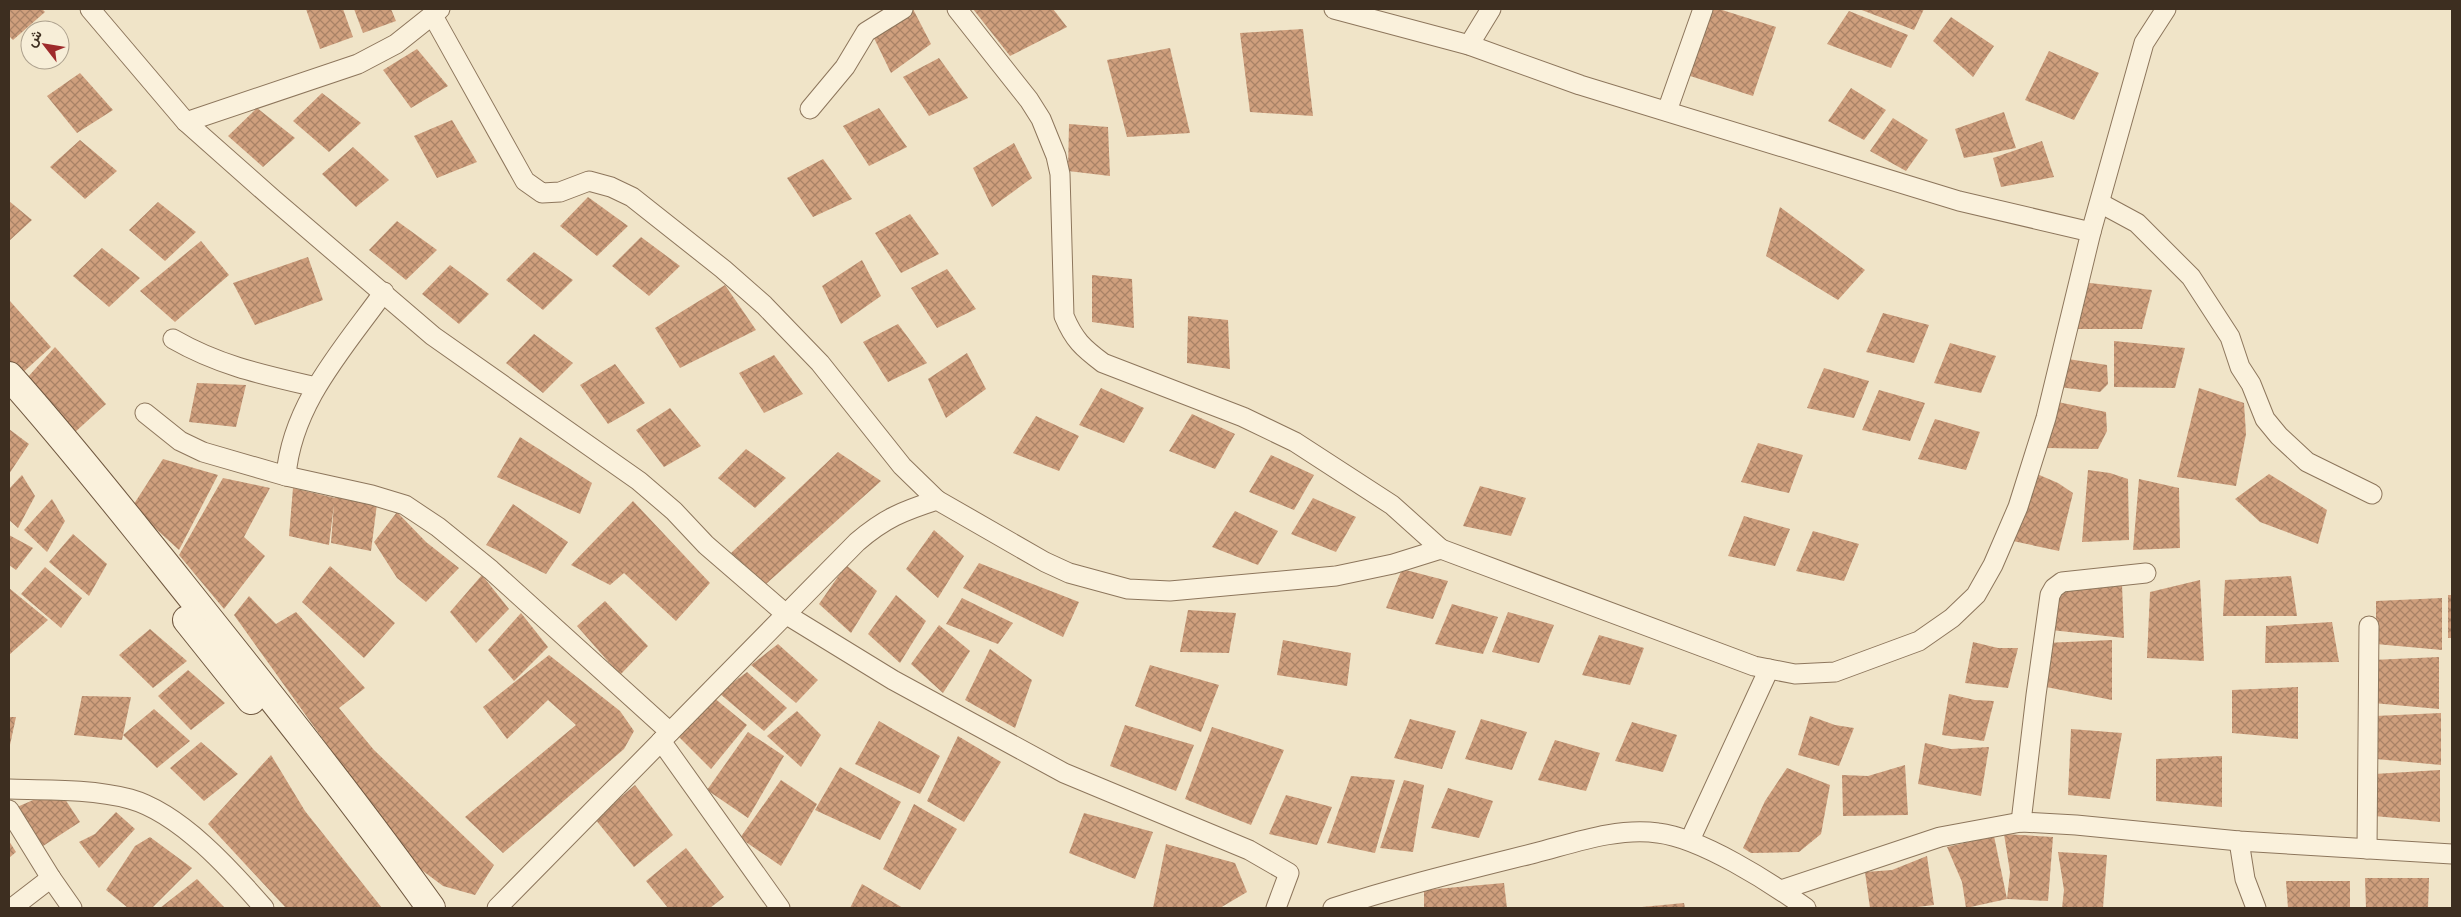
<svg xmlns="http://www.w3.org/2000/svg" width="2461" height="917" viewBox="0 0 2461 917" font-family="'Crimson Pro',Vazirmatn,serif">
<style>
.building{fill:url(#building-cross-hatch)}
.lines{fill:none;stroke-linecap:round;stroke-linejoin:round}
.minor-casing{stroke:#8d765c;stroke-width:21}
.secondary-casing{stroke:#6f573f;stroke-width:30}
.minor{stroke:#faf1dc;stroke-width:19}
.secondary{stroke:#faf1dc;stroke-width:28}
</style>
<defs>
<pattern id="building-cross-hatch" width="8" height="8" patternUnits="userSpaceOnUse" patternTransform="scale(1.25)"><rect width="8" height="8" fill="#cf9f7d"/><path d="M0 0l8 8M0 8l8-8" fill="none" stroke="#a98266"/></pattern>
</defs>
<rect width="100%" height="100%" fill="#f0e4c8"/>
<g class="building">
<polygon points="9,9 42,9 45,12 13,40 9,36"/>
<polygon points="306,9 343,9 353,37 320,49"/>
<polygon points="354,9 391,9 396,21 363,33"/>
<polygon points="913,9 931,44 891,73 872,34"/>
<polygon points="973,9 1053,9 1067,27 1010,56"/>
<polygon points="1712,9 1719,9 1776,27 1753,96 1687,75"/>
<polygon points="1859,9 1924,9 1914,30"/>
<polygon points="1849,11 1908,35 1891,68 1827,44"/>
<polygon points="1951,17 1994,46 1973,77 1933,41"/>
<polygon points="1303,29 1313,116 1250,112 1240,33"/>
<polygon points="1170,48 1190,133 1127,137 1107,60"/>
<polygon points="417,49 448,86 411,108 383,70"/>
<polygon points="2049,51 2099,73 2074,120 2025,100"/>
<polygon points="939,58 968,98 929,116 903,77"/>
<polygon points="80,73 113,110 77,133 47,96"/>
<polygon points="1851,88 1886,110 1864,140 1828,121"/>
<polygon points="322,93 361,123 329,152 293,121"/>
<polygon points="257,108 295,138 263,167 228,136"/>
<polygon points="879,108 907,147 869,166 843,126"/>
<polygon points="2004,112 2016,148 1964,158 1955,129"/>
<polygon points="1893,118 1928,140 1906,171 1870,151"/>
<polygon points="452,120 477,162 437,178 414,136"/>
<polygon points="1069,124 1108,127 1110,176 1068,171"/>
<polygon points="80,140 117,171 85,199 50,167"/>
<polygon points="2042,141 2054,177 2001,187 1993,158"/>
<polygon points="1014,143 1032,178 992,207 973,168"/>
<polygon points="353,147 389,180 356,207 322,174"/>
<polygon points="823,159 852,199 813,217 787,178"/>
<polygon points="588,197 628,226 597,256 560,226"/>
<polygon points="9,201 32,220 9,241"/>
<polygon points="158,202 196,232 165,261 129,230"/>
<polygon points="1780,207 1865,270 1838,300 1766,256"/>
<polygon points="910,214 939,254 901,273 875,233"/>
<polygon points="397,221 437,250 406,280 369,250"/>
<polygon points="641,237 680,266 649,296 612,266"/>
<polygon points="201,241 229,275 175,322 140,291"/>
<polygon points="102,248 140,278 109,307 73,276"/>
<polygon points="534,252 573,280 543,310 506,280"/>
<polygon points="308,257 323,300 255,325 233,283"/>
<polygon points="862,260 881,296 841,324 822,286"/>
<polygon points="450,265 489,294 459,324 422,294"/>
<polygon points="947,269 976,309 937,328 911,288"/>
<polygon points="1092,275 1132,279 1134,328 1092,322"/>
<polygon points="2081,282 2152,290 2142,329 2076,329"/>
<polygon points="725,285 756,330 680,368 655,328"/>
<polygon points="9,300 51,347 19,376 9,363"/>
<polygon points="1883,313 1929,325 1914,363 1866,352"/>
<polygon points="1188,316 1228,320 1230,369 1187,363"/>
<polygon points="898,324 927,363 888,382 863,342"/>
<polygon points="534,334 573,363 543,393 506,363"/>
<polygon points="2114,341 2185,348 2175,388 2114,387"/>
<polygon points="1950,343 1996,356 1981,393 1934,383"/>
<polygon points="55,347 106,404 74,433 27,378"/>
<polygon points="967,353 986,389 946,418 928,379"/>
<polygon points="774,355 803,394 764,413 739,373"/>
<polygon points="2068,359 2107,365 2108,384 2100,392 2058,387"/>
<polygon points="615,364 645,403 608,424 580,385"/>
<polygon points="1824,368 1869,381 1854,418 1807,408"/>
<polygon points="197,383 246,385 236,427 189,422"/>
<polygon points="1101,388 1144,408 1124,443 1079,425"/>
<polygon points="2199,388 2244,403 2246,434 2236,486 2177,477"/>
<polygon points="1879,390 1925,403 1910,441 1862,430"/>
<polygon points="2053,401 2106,412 2107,431 2098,449 2047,448"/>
<polygon points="670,408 701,446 664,467 636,430"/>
<polygon points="1192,414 1235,434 1215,469 1169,451"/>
<polygon points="1036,416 1079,436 1059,471 1013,453"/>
<polygon points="1935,419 1980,432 1966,470 1918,459"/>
<polygon points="9,429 29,444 9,474"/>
<polygon points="520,437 592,483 580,514 497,477"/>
<polygon points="1758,443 1803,455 1789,493 1741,482"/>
<polygon points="746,449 786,478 755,508 718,478"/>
<polygon points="838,452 881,481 766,584 731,553"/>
<polygon points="1271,455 1314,475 1294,510 1249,492"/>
<polygon points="163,459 218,475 179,550 132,507"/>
<polygon points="2088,470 2110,473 2128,479 2129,540 2082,542"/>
<polygon points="2037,474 2058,483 2073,493 2059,551 2013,541"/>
<polygon points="2269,474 2327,510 2318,544 2260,522 2235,499"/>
<polygon points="22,475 35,496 18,528 9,520 9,489"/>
<polygon points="223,478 270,488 244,537 265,556 224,609 179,555"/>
<polygon points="2139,479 2179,488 2180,548 2133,550"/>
<polygon points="1480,486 1526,498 1511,536 1463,526"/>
<polygon points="293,488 335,498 335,494 377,504 371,551 331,543 334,504 329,545 289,536"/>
<polygon points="1313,498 1356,517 1336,552 1291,534"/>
<polygon points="52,499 65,521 47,552 24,530"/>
<polygon points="633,501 710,583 676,621 624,573 610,585 571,565"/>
<polygon points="513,504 568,542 546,574 486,545"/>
<polygon points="1235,511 1278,531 1258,565 1212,547"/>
<polygon points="397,512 426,542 459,568 426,602 397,578 374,542"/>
<polygon points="1744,516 1790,529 1775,566 1728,556"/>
<polygon points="934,530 964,556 938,598 906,569"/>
<polygon points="1813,531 1859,544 1844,581 1796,571"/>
<polygon points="73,534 107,564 89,596 49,562"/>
<polygon points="9,535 33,548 16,570 9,565"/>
<polygon points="979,563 1079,602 1063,637 963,588"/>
<polygon points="846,565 877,591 851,633 819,604"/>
<polygon points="330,566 395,623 364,658 302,602"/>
<polygon points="45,567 82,598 61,628 21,594"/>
<polygon points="1402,569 1448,581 1433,619 1386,608"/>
<polygon points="482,575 509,609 476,643 450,612"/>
<polygon points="2291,576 2297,616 2223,616 2225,580"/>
<polygon points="2200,580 2204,661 2147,658 2150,592"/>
<polygon points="2122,584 2124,638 2051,630 2057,588"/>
<polygon points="9,588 48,620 9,655"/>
<polygon points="896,595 926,621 900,663 868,634"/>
<rect x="2448" y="595" width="4" height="43"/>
<polygon points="249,596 276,624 296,612 365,688 339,708 374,750 494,865 475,895 443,886 411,862 234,615"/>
<polygon points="962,598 1013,623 998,644 946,624"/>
<polygon points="2442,598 2442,650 2376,644 2376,601"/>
<polygon points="605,601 648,646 620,675 577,626"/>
<polygon points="1452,604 1498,617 1483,654 1435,644"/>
<polygon points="1188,610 1236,613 1229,653 1180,652"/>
<polygon points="1508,612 1554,625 1539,663 1492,652"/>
<polygon points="521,613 548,647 514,681 488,650"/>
<polygon points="2332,622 2339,662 2265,663 2266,626"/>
<polygon points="939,625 970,651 943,693 911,664"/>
<polygon points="150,629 187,661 153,688 119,655"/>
<polygon points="1599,635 1644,648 1630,685 1582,675"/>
<polygon points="1283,640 1351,653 1347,686 1277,675"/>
<polygon points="2112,640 2112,700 2041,686 2045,643"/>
<polygon points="1973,642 1998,648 2018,648 2008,688 1965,683"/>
<polygon points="778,644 818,680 796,703 751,665"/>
<polygon points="990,649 1032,680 1015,728 965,700"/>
<polygon points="549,655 620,711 634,731 624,749 503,853 465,817 576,725 548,700 507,739 483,707"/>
<polygon points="2439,657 2439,709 2373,703 2372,660"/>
<polygon points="1150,665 1219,685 1201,732 1135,706"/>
<polygon points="188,670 225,703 191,730 158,696"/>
<polygon points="747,672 787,708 764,731 719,693"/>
<polygon points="2298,687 2298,739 2232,733 2232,690"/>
<polygon points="1949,694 1975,700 1994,701 1984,741 1942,735"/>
<polygon points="82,696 131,697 122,740 74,735"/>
<polygon points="713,697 747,725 711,769 676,734"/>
<polygon points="154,709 190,741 157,768 123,735"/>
<polygon points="797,711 821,735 801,767 767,736"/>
<polygon points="2441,713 2441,765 2376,759 2375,716"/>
<polygon points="1810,716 1835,725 1854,728 1839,766 1798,755"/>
<polygon points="9,717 16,717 10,745 9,745"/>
<polygon points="1410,719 1456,731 1442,769 1394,758"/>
<polygon points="1481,719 1527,732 1512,770 1465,759"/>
<polygon points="879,721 940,756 920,794 855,764"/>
<polygon points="1632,722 1677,735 1663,772 1615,761"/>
<polygon points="1125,725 1194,745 1176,791 1110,766"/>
<polygon points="1212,727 1284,750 1251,825 1185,799"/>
<polygon points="2071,729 2122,733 2110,799 2068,795"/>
<polygon points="748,732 784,756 748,818 707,790"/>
<polygon points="958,736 1001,762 964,822 927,801"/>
<polygon points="1555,740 1600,753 1586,791 1538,780"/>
<polygon points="201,742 238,774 204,801 170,768"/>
<polygon points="1925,743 1951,749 1989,747 1981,796 1918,784"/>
<polygon points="271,755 305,811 382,908 286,908 208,824"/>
<polygon points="2222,756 2222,807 2156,801 2156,759"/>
<polygon points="1905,765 1908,815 1843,816 1842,775 1868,776"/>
<polygon points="840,767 901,802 880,840 815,810"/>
<polygon points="1787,768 1830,785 1821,834 1799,852 1751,853 1743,848 1765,801"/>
<polygon points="2440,770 2440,822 2374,816 2374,774"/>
<polygon points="1351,776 1395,780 1375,853 1327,843"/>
<polygon points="781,780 817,804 781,866 740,838"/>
<polygon points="1404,780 1424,785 1413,852 1380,848"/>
<polygon points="635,785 673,835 634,867 595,819"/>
<polygon points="1448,788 1493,801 1479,838 1431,828"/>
<polygon points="45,795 63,796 80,822 40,848 17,807"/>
<polygon points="1286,795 1332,807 1317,845 1269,834"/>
<polygon points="914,804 957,829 920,890 883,869"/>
<polygon points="116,812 135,829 99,868 79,842 95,834"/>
<polygon points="1084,813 1153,832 1135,879 1069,853"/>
<polygon points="2004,834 2053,837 2048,901 2007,899 2010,872"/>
<polygon points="1994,836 2007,899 1966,908 1962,882 1947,847"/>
<polygon points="150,837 192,868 152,908 128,908 106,890 135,846"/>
<polygon points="9,841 16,852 9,858"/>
<polygon points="1166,844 1235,863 1247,892 1220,908 1153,908"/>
<polygon points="686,848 724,897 710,908 668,908 646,881"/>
<polygon points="2058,852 2107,855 2103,908 2062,908 2064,890"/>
<polygon points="1927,856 1934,905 1909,908 1870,908 1865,872 1892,870"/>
<polygon points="2365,878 2429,878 2428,908 2366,908"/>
<polygon points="197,879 225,908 160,908"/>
<polygon points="2286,881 2350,881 2350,908 2288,908"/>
<polygon points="1504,883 1507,908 1424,908 1424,890"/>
<polygon points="862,884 903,908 850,908"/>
<polygon points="1684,903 1685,908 1642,908 1642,907"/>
</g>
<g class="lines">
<defs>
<g id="minor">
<polyline points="90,9 186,122 273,199 433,336 639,481 674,511 706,545 787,615 893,680 1064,773 1249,850 1289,873 1276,908"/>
<path d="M957 9 1029 100 1041 119 1056 156 1060 174 1064 316C1074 340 1083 348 1103 363L1243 417 1295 442 1392 505 1441 549"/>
<polyline points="433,16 525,181 542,193 560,192 589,181 611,187 632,197 723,269 764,305 820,363 902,466 937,500"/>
<polyline points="1469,45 1491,9"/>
<polyline points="810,109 845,67 866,32 903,9"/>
<polyline points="1667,111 1703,9"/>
<polyline points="186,122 358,64 396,44 440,9"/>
<polyline points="2100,203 2137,223 2191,277 2230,337 2240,367 2251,384 2265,419 2279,436 2307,462 2372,494"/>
<polyline points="2091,232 2144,43 2166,9"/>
<path d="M173 339C220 366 264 375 316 387"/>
<polyline points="145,413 180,441 203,452 286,476 372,495 405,505 438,527 491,570 670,732"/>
<path d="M286 476C292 404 343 349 384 292"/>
<polyline points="661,741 780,908"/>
<path d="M9 789C47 790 93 789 130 799 180 813 231 870 264 908"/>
<polyline points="9,810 51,878"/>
<polyline points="2021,822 2036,695 2050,595 2054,588 2062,582 2146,573"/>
<polyline points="1690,840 1769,669"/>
<polyline points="2239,841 2245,879 2256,908"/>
<polyline points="2367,849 2369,626"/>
<polyline points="1781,890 1940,837 2021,822 2076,825 2239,841 2452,854"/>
<polyline points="12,908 51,878 72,908"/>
<path d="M497 908 857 542C885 518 903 511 937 500L1045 562 1069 573 1128 589 1170 591 1336 576 1393 564 1441 549 1754 666 1795 674 1835 672 1919 641 1952 618 1976 595 1993 565 2018 507 2046 418 2091 232 1959 201 1580 85 1469 45 1334 9"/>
<path d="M1333 908C1400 886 1467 870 1535 853 1574 843 1618 827 1658 833 1701 838 1770 882 1806 908"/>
</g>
<g id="secondary">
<path d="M9 376C62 435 111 497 161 559 253 674 345 788 431 908"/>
<polyline points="187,620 251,700"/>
</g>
</defs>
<use href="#minor" class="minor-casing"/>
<use href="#secondary" class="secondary-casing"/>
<use href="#minor" class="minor"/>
<use href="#secondary" class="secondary"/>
</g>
<rect width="2461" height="917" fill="none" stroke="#3d2e20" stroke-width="20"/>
<g transform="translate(45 45) rotate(301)"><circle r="24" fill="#f7eed8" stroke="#ada18e"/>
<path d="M0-4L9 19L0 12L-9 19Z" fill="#9e2a2b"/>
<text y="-8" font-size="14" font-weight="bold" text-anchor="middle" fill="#3d2e20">ش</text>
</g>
</svg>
